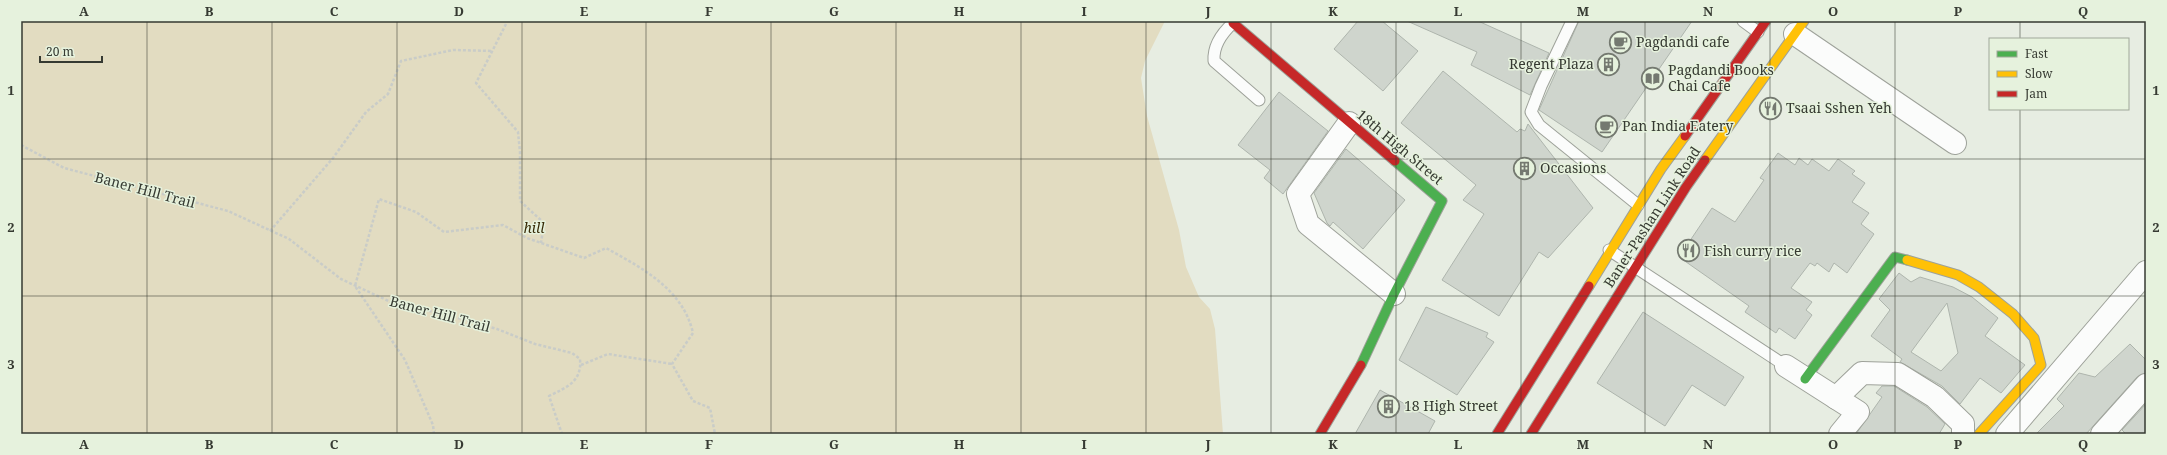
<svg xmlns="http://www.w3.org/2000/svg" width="2167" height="455" viewBox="0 0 2167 455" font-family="'Noto Serif',serif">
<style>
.green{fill:#e2dcc1}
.building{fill:#cfd5cd;stroke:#aeb5ad;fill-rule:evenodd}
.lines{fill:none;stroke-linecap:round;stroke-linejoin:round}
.lane-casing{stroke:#9ea29a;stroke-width:13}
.street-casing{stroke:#9ea29a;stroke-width:24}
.fast-casing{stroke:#9ea29a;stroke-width:11}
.slow-casing{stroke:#9ea29a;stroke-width:11}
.jam-casing{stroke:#9ea29a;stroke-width:11}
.path{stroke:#c9ccc8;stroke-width:2.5;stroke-dasharray:3 2;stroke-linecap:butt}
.lane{stroke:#fbfcfb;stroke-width:11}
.street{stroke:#fbfcfb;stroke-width:22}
.fast{stroke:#4caf50;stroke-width:9}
.slow{stroke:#ffc107;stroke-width:9}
.jam{stroke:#c62828;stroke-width:9}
.grid{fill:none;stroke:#363a32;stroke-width:1;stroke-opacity:0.55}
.labels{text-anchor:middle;stroke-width:3;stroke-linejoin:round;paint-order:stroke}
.poi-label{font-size:14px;fill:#363a32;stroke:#e6f2dd;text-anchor:start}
.street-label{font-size:14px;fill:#363a32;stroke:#e6f2dd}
.park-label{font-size:14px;font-style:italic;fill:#372a06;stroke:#e6f2dd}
.neatline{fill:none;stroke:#363a32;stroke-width:1.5}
.grid-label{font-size:13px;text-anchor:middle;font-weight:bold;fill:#363a32}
</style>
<rect width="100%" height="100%" fill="#e7ede2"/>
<polygon class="green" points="21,21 1165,21 1145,61 1141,78 1147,116 1179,230 1186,267 1199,297 1210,309 1215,329 1223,434 21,434"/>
<g class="building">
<polygon points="1358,21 1382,21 1418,51 1383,91 1334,49"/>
<polygon points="1407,21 1478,21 1549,53 1530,95 1471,65 1477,52"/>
<polygon points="1579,21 1692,21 1602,152 1539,110"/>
<polygon points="1443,71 1517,132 1520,129 1525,131 1528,124 1593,208 1548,258 1539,252 1499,316 1442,280 1484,214 1463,200 1476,185 1401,123"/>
<polygon points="1279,92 1328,131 1283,194 1264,178 1270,170 1238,145"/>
<polygon points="1346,149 1405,200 1363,249 1333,222 1330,226 1327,223 1314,193"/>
<polygon points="1778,153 1795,165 1799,158 1808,165 1812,159 1829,171 1838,159 1855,171 1852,174 1865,183 1852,202 1869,213 1861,224 1874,234 1847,273 1834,263 1829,272 1817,263 1815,266 1810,263 1791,288 1812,302 1806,310 1812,315 1795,339 1779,328 1776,333 1745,312 1749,306 1679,257 1712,208 1735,222 1764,180 1760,178"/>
<path d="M1899 273 1911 282 1920 277 1953 287 1972 297 1998 318 1985 336 2025 365 2001 393 1980 378 1960 404 1942 386 1900 362 1902 359 1871 336 1890 310 1879 299ZM1947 303 1958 353 1941 371 1911 352Z"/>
<polygon points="1426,307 1488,333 1486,337 1494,342 1457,395 1399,360"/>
<polygon points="1643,312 1744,377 1725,406 1692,385 1665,426 1597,383"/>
<polygon points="2130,344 2146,360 2146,373 2137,377 2086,434 2036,434 2064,406 2057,399 2079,373 2095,377"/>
<polygon points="1882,386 1894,386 1927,407 1945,424 1939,434 1856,434 1882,397 1876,393"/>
<polygon points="1380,390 1435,421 1428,434 1355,434"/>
<polygon points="2146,404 2146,434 2126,434 2122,430"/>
</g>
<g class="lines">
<defs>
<g id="lane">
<polyline points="1572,21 1541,86 1531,112 1539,125 1638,205"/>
<polyline points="1743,21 1758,32"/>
<path d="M1233 23C1222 33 1213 46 1214 61L1259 100"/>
<polyline points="1609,250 1786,366"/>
</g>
<g id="street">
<polyline points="1795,34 1955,143"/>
<polyline points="1349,123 1298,194 1308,224 1394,294"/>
<polyline points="1786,366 1858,412 1840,434"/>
<polyline points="1836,398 1862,373 1898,374 1935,397 1963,424 1963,434"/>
<polyline points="2007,434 2146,272"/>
<polyline points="2102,434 2146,385"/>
</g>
<g id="fast">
<polyline points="1361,365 1394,294 1442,201 1395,161"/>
<polyline points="1805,379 1895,257 1907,260"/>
</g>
<g id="slow">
<polyline points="1705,160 1804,21"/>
<polyline points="1907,260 1958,275 1979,287 2013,314 2034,338 2041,365 1979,434"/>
<polyline points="1589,286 1661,169 1685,136"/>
</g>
<g id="jam">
<polyline points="1235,21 1233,23 1395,161"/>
<polyline points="1685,136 1766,21"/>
<polyline points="1320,434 1361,365"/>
<polyline points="1497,434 1589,286"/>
<polyline points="1531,434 1686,187 1705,160"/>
</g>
</defs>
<use href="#lane" class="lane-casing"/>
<use href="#street" class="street-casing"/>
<use href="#fast" class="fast-casing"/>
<use href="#slow" class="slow-casing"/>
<use href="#jam" class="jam-casing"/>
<g class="path">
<polyline points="506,24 476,83 518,132 520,152 520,201 544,223 541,243"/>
<path d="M21 145 64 168 228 211 289 239 341 279 395 304 444 314 497 329 535 344 572 353 580 359C582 382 567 387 549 396L562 434"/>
<polyline points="270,231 333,158 366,112 388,94 401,61 453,50 493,51"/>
<polyline points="581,365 608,354 672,364"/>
<path d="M434 434 433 425 405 360 355 286 379 199 416 212 444 232 503 225 527 238 584 258 606 248C642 268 683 289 693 333L672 364 693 401 710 408 715 434"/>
</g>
<use href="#lane" class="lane"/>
<use href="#street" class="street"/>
<use href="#fast" class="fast"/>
<use href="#slow" class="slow"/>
<use href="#jam" class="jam"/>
</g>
<path class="grid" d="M147 21V434M272 21V434M397 21V434M522 21V434M646 21V434M771 21V434M896 21V434M1021 21V434M1146 21V434M1271 21V434M1396 21V434M1521 21V434M1645 21V434M1770 21V434M1895 21V434M2020 21V39M2020 109V434M21 159H2146M21 296H2146"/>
<defs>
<symbol id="cafe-ring" viewBox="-11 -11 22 22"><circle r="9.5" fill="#e6f2dd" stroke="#747970" stroke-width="1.5"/><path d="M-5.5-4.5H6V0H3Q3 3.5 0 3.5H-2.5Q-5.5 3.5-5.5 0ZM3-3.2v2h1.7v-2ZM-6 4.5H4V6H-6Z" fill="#747970"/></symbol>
<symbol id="building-ring" viewBox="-11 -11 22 22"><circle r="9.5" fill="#e6f2dd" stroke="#747970" stroke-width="1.5"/><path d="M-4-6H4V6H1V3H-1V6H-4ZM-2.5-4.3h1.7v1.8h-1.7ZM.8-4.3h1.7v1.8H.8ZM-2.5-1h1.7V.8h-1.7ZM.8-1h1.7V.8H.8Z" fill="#747970"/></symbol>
<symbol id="library-ring" viewBox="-11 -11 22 22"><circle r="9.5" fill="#e6f2dd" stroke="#747970" stroke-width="1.5"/><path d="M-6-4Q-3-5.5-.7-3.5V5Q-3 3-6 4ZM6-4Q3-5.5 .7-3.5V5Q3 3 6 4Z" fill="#747970"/></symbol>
<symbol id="restaurant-ring" viewBox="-11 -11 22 22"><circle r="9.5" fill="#e6f2dd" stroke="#747970" stroke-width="1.5"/><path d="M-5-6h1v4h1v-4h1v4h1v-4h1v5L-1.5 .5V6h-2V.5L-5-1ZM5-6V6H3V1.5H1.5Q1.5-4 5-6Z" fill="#747970"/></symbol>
</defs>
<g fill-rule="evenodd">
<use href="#cafe-ring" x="1608" y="30" width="25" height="25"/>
<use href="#building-ring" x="1596" y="52" width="25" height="25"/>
<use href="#library-ring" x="1640" y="66" width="25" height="25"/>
<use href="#restaurant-ring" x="1758" y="96" width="25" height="25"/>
<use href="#cafe-ring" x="1594" y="114" width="25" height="25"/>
<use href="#building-ring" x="1512" y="156" width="25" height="25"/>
<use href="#restaurant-ring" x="1676" y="238" width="25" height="25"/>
<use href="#building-ring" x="1376" y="394" width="25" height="25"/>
</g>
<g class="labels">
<g class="poi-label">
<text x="1636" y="47">Pagdandi cafe</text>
<text x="1594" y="69" text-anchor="end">Regent Plaza</text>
<text x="1668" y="75">Pagdandi Books<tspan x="1668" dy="16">Chai Cafe</tspan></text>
<text x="1786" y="113">Tsaai Sshen Yeh</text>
<text x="1622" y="131">Pan India Eatery</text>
<text x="1540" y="173">Occasions</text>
<text x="1704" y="256">Fish curry rice</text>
<text x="1404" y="411">18 High Street</text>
</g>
<g class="street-label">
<text transform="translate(1400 147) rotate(40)" y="5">18th High Street</text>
<text transform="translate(145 190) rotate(15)" y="5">Baner Hill Trail</text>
<text transform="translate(1652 217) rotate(-57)" y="5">Baner-Pashan Link Road</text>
<text transform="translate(440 314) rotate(15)" y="5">Baner Hill Trail</text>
</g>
<g class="park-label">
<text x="534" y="233">hill</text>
</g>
</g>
<rect width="2167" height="455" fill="none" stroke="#e6f2dd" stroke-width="44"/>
<rect x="1989" y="38" width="140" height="72" fill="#e6f2dd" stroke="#a0a899"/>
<rect x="1997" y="51" width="20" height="6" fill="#4caf50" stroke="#a0a899"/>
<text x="2025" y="58" font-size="12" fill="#363a32">Fast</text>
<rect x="1997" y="71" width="20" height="6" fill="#ffc107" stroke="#a0a899"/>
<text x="2025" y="78" font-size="12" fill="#363a32">Slow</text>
<rect x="1997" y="91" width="20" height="6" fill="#c62828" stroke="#a0a899"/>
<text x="2025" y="98" font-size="12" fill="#363a32">Jam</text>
<path d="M40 56v6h62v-6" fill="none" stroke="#363a32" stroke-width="2"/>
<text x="46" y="56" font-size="12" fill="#363a32" stroke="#e6f2dd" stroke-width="3" paint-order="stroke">20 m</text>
<rect x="22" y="22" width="2123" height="411" class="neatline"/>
<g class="grid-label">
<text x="84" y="16">A</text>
<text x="209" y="16">B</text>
<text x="334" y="16">C</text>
<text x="459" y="16">D</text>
<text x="584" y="16">E</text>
<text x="709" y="16">F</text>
<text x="834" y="16">G</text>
<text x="959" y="16">H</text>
<text x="1084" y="16">I</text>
<text x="1208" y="16">J</text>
<text x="1333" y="16">K</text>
<text x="1458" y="16">L</text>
<text x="1583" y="16">M</text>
<text x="1708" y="16">N</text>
<text x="1833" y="16">O</text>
<text x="1958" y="16">P</text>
<text x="2083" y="16">Q</text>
<text x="11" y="95">1</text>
<text x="2156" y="95">1</text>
<text x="11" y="232">2</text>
<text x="2156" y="232">2</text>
<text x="11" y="369">3</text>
<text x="2156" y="369">3</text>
<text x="84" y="449">A</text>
<text x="209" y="449">B</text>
<text x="334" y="449">C</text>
<text x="459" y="449">D</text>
<text x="584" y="449">E</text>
<text x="709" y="449">F</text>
<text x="834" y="449">G</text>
<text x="959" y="449">H</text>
<text x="1084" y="449">I</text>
<text x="1208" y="449">J</text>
<text x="1333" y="449">K</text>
<text x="1458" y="449">L</text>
<text x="1583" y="449">M</text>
<text x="1708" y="449">N</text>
<text x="1833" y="449">O</text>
<text x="1958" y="449">P</text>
<text x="2083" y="449">Q</text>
</g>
</svg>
